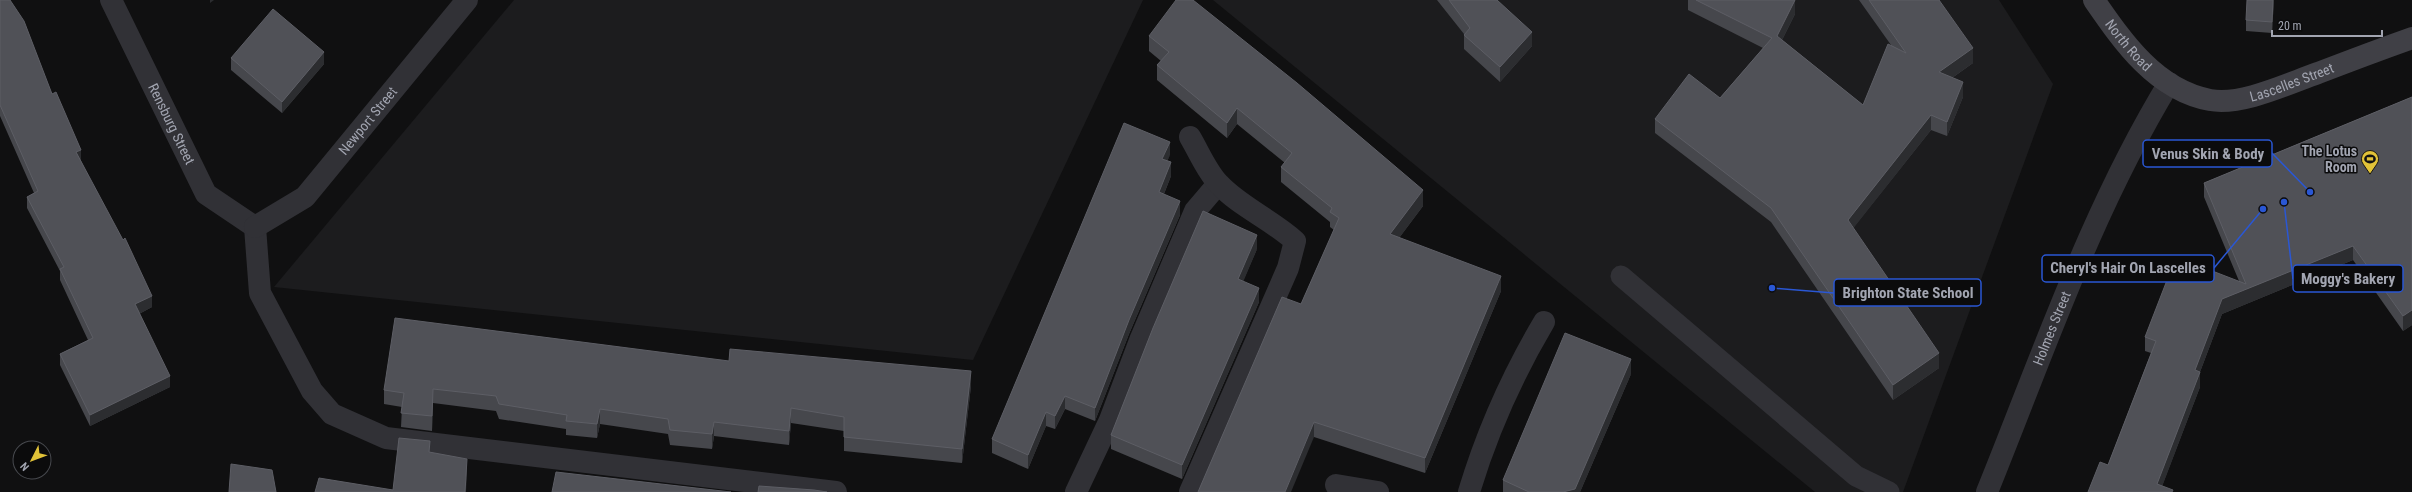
<svg xmlns="http://www.w3.org/2000/svg" width="2412" height="492" viewBox="0 0 2412 492" font-family="'Roboto Condensed',sans-serif">
<style>
.built{fill:#1c1c1e}
.lines{fill:none;stroke-linecap:round;stroke-linejoin:round}
.lane{stroke:#313136;stroke-width:21}
.street{stroke:#313136;stroke-width:22}
.secondary{stroke:#404046;stroke-width:22}
.wall{fill:#46474c}
.shaded-wall{fill:#2c2d30}
.building{fill:#505157;stroke:#5d5e65}
.labels{text-anchor:middle;stroke-width:3;stroke-linejoin:round;paint-order:stroke}
.street-label{font-size:14px;fill:#a2a5b1;stroke:#0b0b0c}
.poi-label{font-size:14px;font-weight:bold;fill:#a2a5b1;stroke:#0b0b0c;text-anchor:end}
.leader{fill:none;stroke:#2a57d4;stroke-width:1.5}
.callout-dot{fill:#2a57d4;stroke:#0b0b0c;stroke-width:1.5}
.callout{fill:#0b0b0c;stroke:#2a57d4;stroke-width:1.5}
.callout-label{font-size:15px;text-anchor:middle;font-weight:bold;fill:#a2a5b1}
</style>
<rect width="100%" height="100%" fill="#101011"/>
<g class="built">
<polygon points="514,0 1143,0 973,360 274,287"/>
<polygon points="1213,0 1999,0 2053,84 1903,492 1815,492"/>
</g>
<g class="lines">
<polyline class="lane" points="1621,276 1856,476 1889,492"/>
<g class="street">
<path id="s1" d="M111 0 206 194 255 227"/>
<polyline points="255,227 260,293 312,391 332,414 386,438 836,492"/>
<path id="s2" d="M255 227 305 197 467 0"/>
<polyline points="1336,485 1378,492"/>
<polyline points="1076,492 1110,420 1141,338 1195,211 1218,184"/>
<path d="M1190 492 1288 268 1295 241C1272 220 1239 206 1219 184 1207 172 1199 152 1190 137"/>
<path d="M1469 492C1487 432 1512 376 1544 322"/>
<path id="s3" d="M1987 492C2043 354 2091 211 2169 83"/>
</g>
<path class="secondary" id="s4" d="M2094 0C2123 42 2156 90 2210 100 2242 106 2289 83 2318 73 2349 61 2381 49 2412 38"/>
</g>
<g class="wall">
<polygon points="0,0 52,94 81,161 152,307 139,314 170,387 90,426 60,365 60,354 88,340 60,280 60,271 27,208 27,197 34,193 0,116"/>
<polygon points="1437,0 1497,0 1532,46 1500,82 1464,49 1464,34"/>
<polygon points="1688,0 1795,0 1795,14 1782,40 1863,105 1891,45 1859,0 1939,0 1973,63 1952,78 1963,97 1947,136 1931,130 1853,228 1939,368 1893,400 1771,222 1655,133 1655,119 1720,98 1763,48 1688,10"/>
<polygon points="2274,0 2272,33 2246,31 2246,20"/>
<polygon points="1149,36 1423,206 1399,238 1501,291 1425,473 1314,437 1301,304 1334,230 1330,227 1330,222 1281,182 1281,167 1285,163 1237,124 1227,138 1157,80 1157,65 1161,61 1149,51"/>
<polygon points="231,58 324,64 282,113 231,70"/>
<polygon points="2412,97 2412,325 2403,331 2353,260 2222,314 2200,372 2200,387 2162,486 2173,492 2108,465 2151,353 2145,351 2145,337 2239,281 2204,197 2204,183"/>
<polygon points="1170,155 1167,161 1171,176 1164,194 1180,215 1129,334 1095,421 1065,409 1055,429 1046,426 1028,469 992,453 992,439"/>
<polygon points="1257,249 1243,281 1259,302 1182,479 1111,449 1111,435"/>
<polygon points="729,361 971,386 962,463 844,451 844,431 791,423 789,445 714,436 712,449 670,445 668,434 600,424 597,438 566,435 566,429 499,419 496,411 433,403 432,431 401,427 402,407 384,404 384,390"/>
<polygon points="1631,374 1580,492 1503,492 1503,480"/>
</g>
<g class="shaded-wall">
<polygon points="210,0 214,0 210,3"/>
<polygon points="1795,0 1795,14 1777,50 1777,36"/>
<polygon points="2273,0 2274,0 2272,33 2272,22"/>
<polygon points="1532,32 1532,46 1500,82 1500,67"/>
<polygon points="1973,48 1973,63 1939,87 1939,72"/>
<polygon points="324,52 324,64 282,113 282,102"/>
<polygon points="1963,82 1963,97 1947,136 1947,122"/>
<polygon points="1237,108 1237,124 1227,138 1227,123"/>
<polygon points="1931,115 1931,130 1848,235 1848,220"/>
<polygon points="1170,142 1170,155 1162,172 1162,159"/>
<polygon points="81,150 81,161 76,152"/>
<polygon points="1171,162 1171,176 1159,206 1159,192"/>
<polygon points="1423,190 1423,206 1390,250 1390,234"/>
<polygon points="1180,201 1180,215 1129,334 1095,421 1095,408 1129,320"/>
<polygon points="1257,235 1257,249 1238,294 1238,279"/>
<polygon points="2353,246 2353,260 2222,314 2195,385 2195,370 2222,299"/>
<polygon points="1501,276 1501,291 1425,473 1425,458"/>
<polygon points="1259,288 1259,302 1182,479 1182,465"/>
<polygon points="152,296 152,307 135,316 135,304"/>
<polygon points="2412,310 2412,325 2403,331 2403,316"/>
<polygon points="1939,353 1939,368 1893,400 1893,385"/>
<polygon points="1631,359 1631,374 1580,492 1563,492"/>
<polygon points="971,371 971,386 962,463 962,449"/>
<polygon points="2200,372 2200,387 2160,492 2157,484"/>
<polygon points="170,376 170,387 90,426 90,415"/>
<polygon points="433,389 433,403 432,431 432,416"/>
<polygon points="1065,396 1065,409 1055,429 1055,416"/>
<polygon points="791,408 791,423 789,445 789,431"/>
<polygon points="600,409 600,424 597,438 597,424"/>
<polygon points="1046,412 1046,426 1028,469 1028,455"/>
<polygon points="714,422 714,436 712,449 712,434"/>
<polygon points="1314,422 1314,437 1291,492 1285,492"/>
<polygon points="467,459 467,474 466,492 465,492"/>
</g>
<g class="building">
<polygon points="0,0 10,0 24,21 52,94 56,92 81,150 76,152 123,240 125,238 152,296 135,304 170,376 90,415 60,354 93,338 60,269 64,267 27,197 38,191 0,105"/>
<polygon points="1176,0 1193,0 1297,83 1423,190 1390,234 1501,276 1425,458 1314,422 1285,492 1198,492 1282,297 1301,304 1339,218 1330,212 1332,208 1281,167 1292,153 1237,108 1227,123 1157,65 1169,52 1149,36"/>
<polygon points="1449,0 1497,0 1532,32 1500,67 1464,35 1470,28"/>
<polygon points="1696,0 1795,0 1777,36 1863,105 1888,44 1906,53 1869,0 1939,0 1973,48 1939,72 1963,82 1947,122 1931,115 1848,220 1939,353 1893,385 1771,208 1655,119 1689,74 1720,98 1772,38"/>
<polygon points="2247,0 2273,0 2272,22 2246,20"/>
<polygon points="273,9 324,52 282,102 231,58"/>
<polygon points="2412,97 2412,310 2403,316 2353,246 2222,299 2195,370 2200,372 2157,484 2173,490 2172,492 2088,492 2100,462 2108,465 2156,341 2145,337 2176,257 2246,284 2204,183"/>
<polygon points="1124,123 1170,142 1162,159 1171,162 1159,192 1180,201 1129,320 1095,408 1065,396 1055,416 1046,412 1028,455 992,439"/>
<polygon points="1203,211 1257,235 1238,279 1259,288 1182,465 1111,435 1153,328"/>
<polygon points="395,318 729,361 730,349 971,371 962,449 844,437 844,417 791,408 789,431 714,422 712,434 670,430 668,419 600,409 597,424 566,421 567,415 499,404 496,396 433,389 432,416 401,413 404,393 384,390"/>
<polygon points="1565,333 1631,359 1575,489 1563,492 1529,492 1503,480"/>
<polygon points="399,438 430,441 429,452 467,459 465,492 315,492 319,478 393,490"/>
<polygon points="231,464 272,470 276,492 229,492"/>
<polygon points="556,472 731,492 552,492"/>
<polygon points="759,486 814,490 827,492 758,492"/>
</g>
<defs>
<symbol id="stadium-pin" viewBox="-11 -11 22 30"><path d="M0 17L-7.5 6A9.5 9.5 0 1 1 7.5 6Z" fill="#e1c238" stroke="#0b0b0c"/><path d="M0-5a6.5 5 0 1 0 0 10a6.5 5 0 1 0 0-10ZM-3.5-1.8h7v3.6h-7Z" fill="#111"/></symbol>
</defs>
<g fill-rule="evenodd">
<use href="#stadium-pin" x="2360" y="149" width="20" height="27"/>
</g>
<g class="labels">
<g class="street-label">
<text dy="5" stroke="none"><textPath href="#s4" startOffset="57">North Road</textPath></text>
<text dy="5" stroke="none"><textPath href="#s4" startOffset="242">Lascelles Street</textPath></text>
<text dy="5" stroke="none"><textPath href="#s2" startOffset="157">Newport Street</textPath></text>
<text dy="5" stroke="none"><textPath href="#s1" startOffset="138">Rensburg Street</textPath></text>
<text dy="5" stroke="none"><textPath href="#s3" startOffset="176">Holmes Street</textPath></text>
</g>
<g class="poi-label">
<text x="2357" y="156">The Lotus<tspan x="2357" dy="16">Room</tspan></text>
</g>
</g>
<path class="leader" d="M2310 192L2272 153M2263 209L2214 268M2284 202L2293 279M1772 288L1834 293"/>
<g class="callout-dot">
<circle cx="2310" cy="192" r="4"/>
<circle cx="2263" cy="209" r="4"/>
<circle cx="2284" cy="202" r="4"/>
<circle cx="1772" cy="288" r="4"/>
</g>
<g class="callout">
<rect x="2143" y="140" width="129" height="27" rx="4"/>
<rect x="2042" y="255" width="172" height="27" rx="4"/>
<rect x="2293" y="265" width="110" height="27" rx="4"/>
<rect x="1834" y="279" width="147" height="27" rx="4"/>
</g>
<g class="callout-label">
<text x="2208" y="159">Venus Skin &amp; Body</text>
<text x="2128" y="273">Cheryl's Hair On Lascelles</text>
<text x="2348" y="284">Moggy's Bakery</text>
<text x="1908" y="298">Brighton State School</text>
</g>
<g transform="translate(32 460) rotate(228)"><circle r="19" fill="#0b0b0c" stroke="#47494e"/>
<path d="M0-3L7 15L0 10L-7 15Z" fill="#e1c238"/>
<text y="-6" font-size="11" font-weight="bold" text-anchor="middle" fill="#a2a5b1">N</text>
</g>
<path d="M2272 30v6h110v-6" fill="none" stroke="#a2a5b1" stroke-width="2"/>
<text x="2278" y="30" font-size="12" fill="#a2a5b1" stroke="#0b0b0c" stroke-width="3" paint-order="stroke">20 m</text>
</svg>
